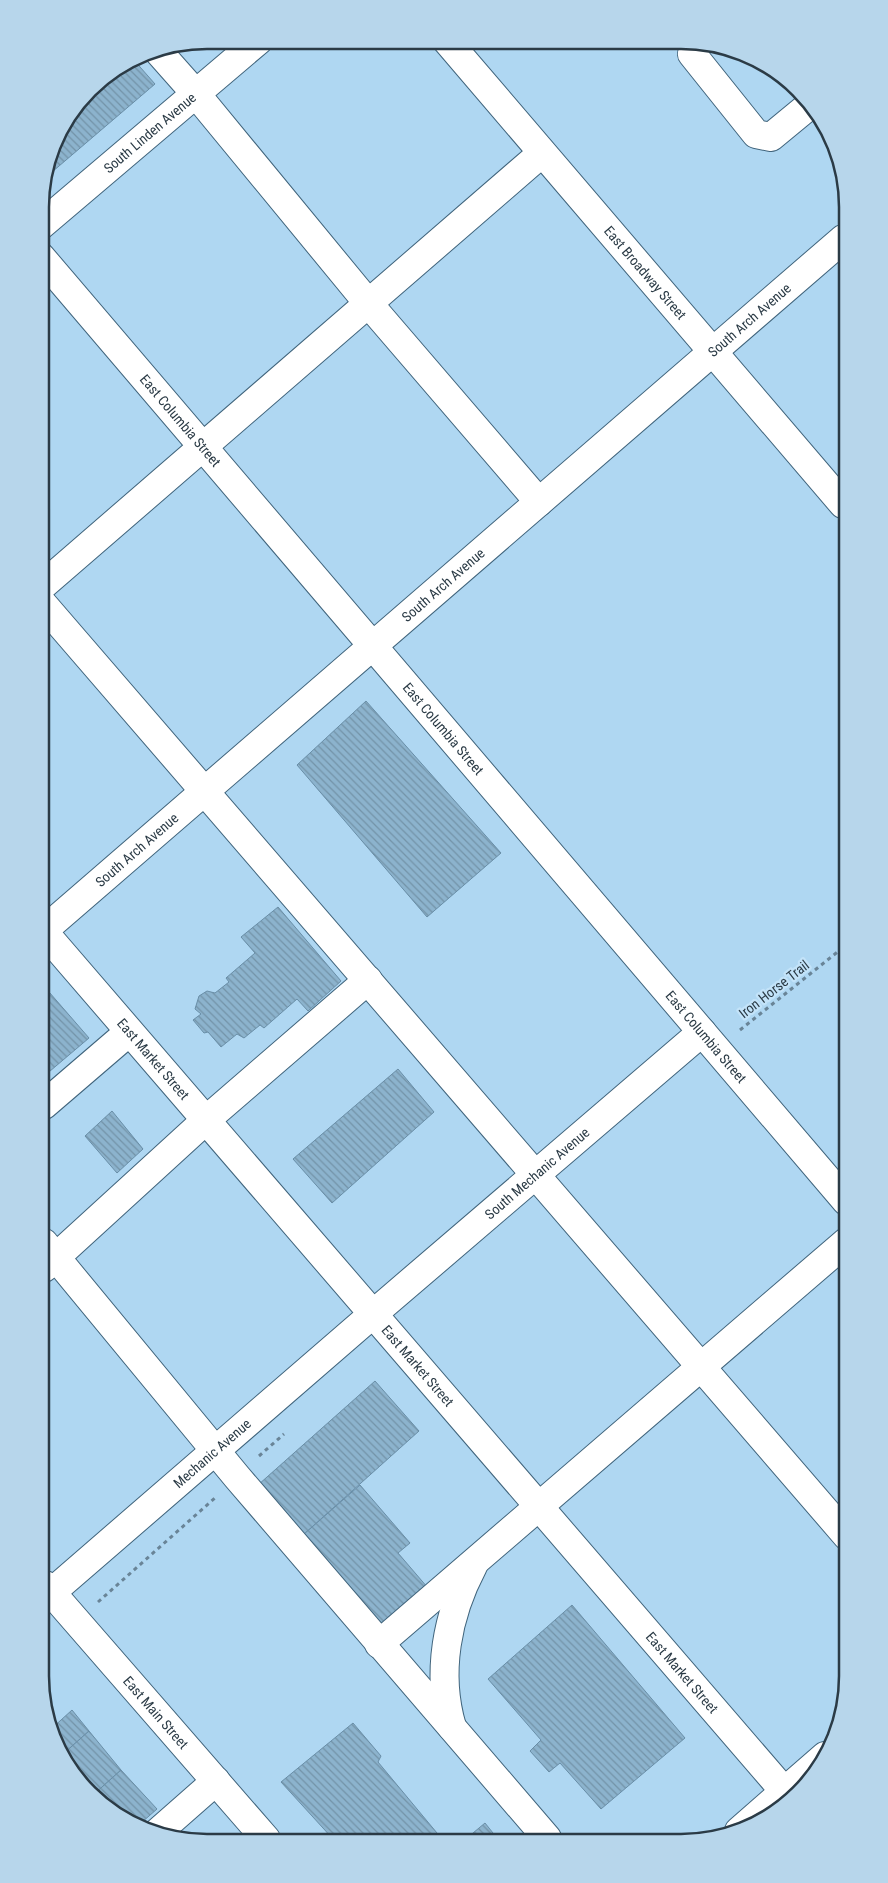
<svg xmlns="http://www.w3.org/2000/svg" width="888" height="1883" viewBox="0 0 888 1883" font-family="'Roboto Condensed',sans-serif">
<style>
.building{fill:url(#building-back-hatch);stroke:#698ea7}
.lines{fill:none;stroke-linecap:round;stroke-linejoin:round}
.minor-casing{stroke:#40647c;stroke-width:30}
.path{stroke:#698497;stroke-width:3;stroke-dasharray:4 4;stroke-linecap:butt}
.minor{stroke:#fff;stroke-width:28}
.labels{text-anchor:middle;stroke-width:4.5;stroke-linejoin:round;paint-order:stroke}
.street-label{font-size:14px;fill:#2b3b46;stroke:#c3e3f9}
.rim{fill:none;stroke:#2b3b46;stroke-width:2.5}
</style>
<defs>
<pattern id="building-back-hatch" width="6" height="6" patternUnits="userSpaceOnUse" patternTransform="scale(1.25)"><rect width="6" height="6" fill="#8cb3cd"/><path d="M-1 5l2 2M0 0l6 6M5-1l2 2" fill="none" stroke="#7393a8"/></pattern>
</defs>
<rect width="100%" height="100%" fill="#afd7f2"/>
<g class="building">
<polygon points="133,59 155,84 45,178 57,133 97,82"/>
<polygon points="366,701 501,853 427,917 297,765"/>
<polygon points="278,907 341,981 308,1011 297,999 264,1028 260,1025 244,1038 237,1034 221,1047 208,1032 204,1033 193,1020 201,1014 195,1009 199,996 207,991 215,993 229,982 226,978 255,953 241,937"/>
<polygon points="43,985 89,1038 43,1077"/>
<polygon points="398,1069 434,1112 332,1203 293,1159"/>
<polygon points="112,1111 143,1149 117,1173 85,1136"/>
<polygon points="375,1381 419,1431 303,1535 258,1485"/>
<polygon points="360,1485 410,1543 398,1553 428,1588 383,1627 303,1535"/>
<polygon points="572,1605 685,1738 601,1809 560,1763 549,1772 530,1751 541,1740 488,1679"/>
<polygon points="72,1710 89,1731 62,1755 50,1730"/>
<polygon points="353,1723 381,1756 378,1762 442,1839 333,1839 281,1782"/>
<polygon points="89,1731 121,1770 92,1796 68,1769 62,1755"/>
<polygon points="121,1770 157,1809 141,1823 97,1801 92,1796"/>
<polygon points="485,1823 497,1838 467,1838"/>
<polygon points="176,1831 184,1840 175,1840 170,1837"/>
</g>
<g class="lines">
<defs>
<g id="minor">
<path id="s1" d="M447 41 843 504"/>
<polyline points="698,43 692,54 756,134 771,137 811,104"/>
<polyline points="157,50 196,94 368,303 539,502"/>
<path id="s2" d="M40 226 259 40"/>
<path id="s3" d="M41 257 846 1201"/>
<polyline points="42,586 542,153"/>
<polyline points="42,603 847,1536"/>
<path id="s4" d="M43 931 791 1799"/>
<path id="s5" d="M43 931 843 239"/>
<polyline points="44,1105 129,1032"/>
<polyline points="44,1243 237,1477 547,1838"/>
<polyline points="44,1268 206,1120 368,980"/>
<path id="s6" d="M45 1585 266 1839"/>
<path id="s7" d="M45 1598 373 1314 702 1032"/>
<polyline points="379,1644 846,1242"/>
<path d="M452 1727C436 1673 447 1615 473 1566"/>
<polyline points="739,1831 825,1756"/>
<polyline points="158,1832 216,1781"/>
</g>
</defs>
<use href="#minor" class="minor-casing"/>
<g class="path">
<polyline points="740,1030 845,946"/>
<polyline points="259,1456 284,1434"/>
<polyline points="98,1602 216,1497"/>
</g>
<use href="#minor" class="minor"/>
</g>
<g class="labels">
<g class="street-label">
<text dy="5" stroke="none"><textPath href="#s2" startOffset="144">South Linden Avenue</textPath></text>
<text dy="5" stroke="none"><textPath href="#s1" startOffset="305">East Broadway Street</textPath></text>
<text dy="5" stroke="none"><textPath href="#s5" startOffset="934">South Arch Avenue</textPath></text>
<text dy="5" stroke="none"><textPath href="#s3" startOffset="215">East Columbia Street</textPath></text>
<text dy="5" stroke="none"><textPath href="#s5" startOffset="529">South Arch Avenue</textPath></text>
<text dy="5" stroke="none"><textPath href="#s3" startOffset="620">East Columbia Street</textPath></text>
<text dy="5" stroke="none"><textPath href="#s5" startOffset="124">South Arch Avenue</textPath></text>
<text transform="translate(774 989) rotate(-38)" y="5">Iron Horse Trail</text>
<text dy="5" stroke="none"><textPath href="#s3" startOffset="1025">East Columbia Street</textPath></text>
<text dy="5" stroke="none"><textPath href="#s4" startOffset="169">East Market Street</textPath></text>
<text dy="5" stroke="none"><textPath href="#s7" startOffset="650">South Mechanic Avenue</textPath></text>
<text dy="5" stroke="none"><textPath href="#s4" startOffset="574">East Market Street</textPath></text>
<text dy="5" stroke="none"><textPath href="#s7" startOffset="221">Mechanic Avenue</textPath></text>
<text dy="5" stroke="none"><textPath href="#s4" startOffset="979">East Market Street</textPath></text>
<text dy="5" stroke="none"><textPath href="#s6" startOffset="169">East Main Street</textPath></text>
</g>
</g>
<path d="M0 0H888V1883H0ZM207 49H681A158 158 0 0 1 839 207V1676A158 158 0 0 1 681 1834H207A158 158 0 0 1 49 1676V207A158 158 0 0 1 207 49Z" fill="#b7d6eb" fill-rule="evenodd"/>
<path class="rim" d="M207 49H681A158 158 0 0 1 839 207V1676A158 158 0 0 1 681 1834H207A158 158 0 0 1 49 1676V207A158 158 0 0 1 207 49Z"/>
</svg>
